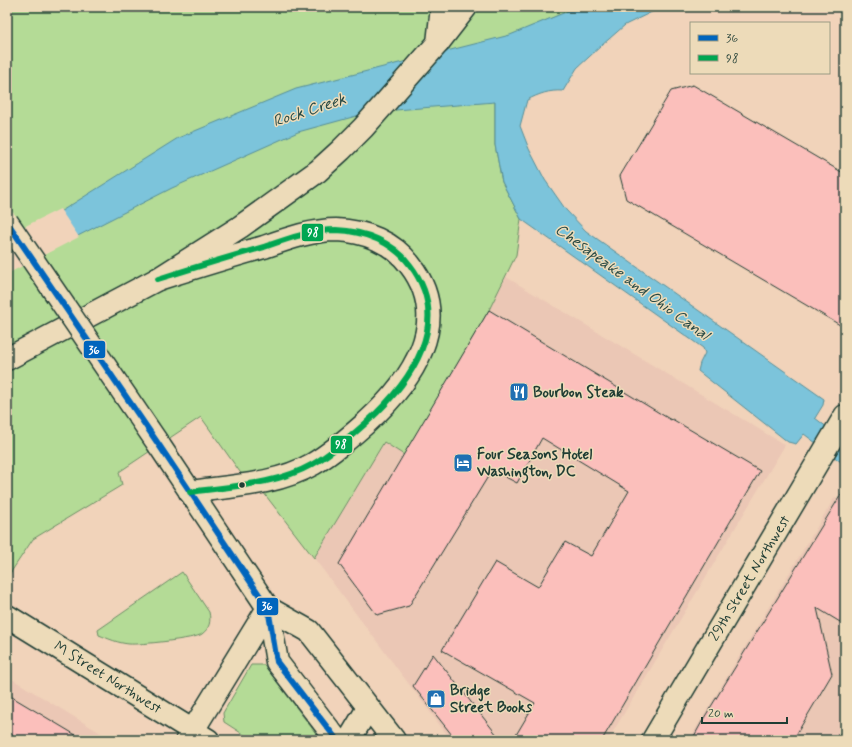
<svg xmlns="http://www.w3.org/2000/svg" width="852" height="747" viewBox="0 0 852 747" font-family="Mynerve,sans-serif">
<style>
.built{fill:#ebc7b5}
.green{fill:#b4db96;stroke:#6a8c65}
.water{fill:#7bc4db;stroke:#568e98}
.pier{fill:#f1d3ba}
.building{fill:#fbbfbb;stroke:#1f3d34}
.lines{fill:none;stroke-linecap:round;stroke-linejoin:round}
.street-casing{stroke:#1f3d34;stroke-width:25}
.primary-casing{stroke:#1f3d34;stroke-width:25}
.street{stroke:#eddbb9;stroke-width:22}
.primary{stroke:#eddbb9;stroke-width:22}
.primary-bridge-casing{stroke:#1f3d34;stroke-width:25;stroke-linecap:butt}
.primary-bridge{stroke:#eddbb9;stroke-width:22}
.bus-1-casing{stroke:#eddbb9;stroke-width:9}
.bus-2-casing{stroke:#eddbb9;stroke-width:9}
.bus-1{stroke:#0065bd;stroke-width:6}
.bus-2{stroke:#00a651;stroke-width:6}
.bus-dot{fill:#1f3d34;stroke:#eddbb9;stroke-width:1.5}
.labels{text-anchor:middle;stroke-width:3;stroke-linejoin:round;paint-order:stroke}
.poi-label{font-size:15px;font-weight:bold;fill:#1f3d34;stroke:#eddbb9;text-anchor:start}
.street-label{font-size:15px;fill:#1f3d34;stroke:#eddbb9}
.water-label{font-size:16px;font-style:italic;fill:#284a45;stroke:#eddbb9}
.line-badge{stroke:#eddbb9;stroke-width:1.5}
.badge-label{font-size:11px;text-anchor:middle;font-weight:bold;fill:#fff}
</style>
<rect width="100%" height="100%" fill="#f1d3ba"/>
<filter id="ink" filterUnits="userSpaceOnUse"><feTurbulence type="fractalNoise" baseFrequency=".025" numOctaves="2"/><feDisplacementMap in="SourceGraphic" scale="8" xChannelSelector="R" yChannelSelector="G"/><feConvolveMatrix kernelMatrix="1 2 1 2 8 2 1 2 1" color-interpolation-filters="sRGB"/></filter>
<g filter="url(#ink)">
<g class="built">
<polygon points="506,277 785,445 608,740 451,740 314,558 384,442 404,454"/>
<polygon points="835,497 845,504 845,740 689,740"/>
<polygon points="7,676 112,740 7,740"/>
</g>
<g class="green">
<polygon points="7,7 578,7 510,36 495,102 495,145 502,182 521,219 516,255 489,310 404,455 384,442 314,558 263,492 240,472 201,417 119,472 122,485 33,539 9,575 7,574"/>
<path d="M182 572 209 612C211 621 210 628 202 634 196 639 139 645 129 644 118 643 109 639 99 635L98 630Z"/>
<polygon points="251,665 264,665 321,740 252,740 224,722 223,713"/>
</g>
<path class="water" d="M578 7H662L625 25 601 46 577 68 563 91C549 90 539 94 527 100L520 126 529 149 545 180 566 210 586 231 824 399 823 405 815 418 845 441V465L804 434 796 444 788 442 698 371 700 363 705 353 703 348 521 219 502 182 495 145V102L371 112 298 132 172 188 7 272V237L63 210 178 138 296 89 510 35Z"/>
<polygon class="pier" points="60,209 79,237 7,274 7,235"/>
<g class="building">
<polygon points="693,85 845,174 845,328 626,199 620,176 671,91"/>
<polygon points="489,310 671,420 672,419 760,471 602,740 513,740 535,703 442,650 495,562 538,587 565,542 591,556 629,491 542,438 517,483 492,470 409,606 377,615 339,564"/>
<polygon points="845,488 845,625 817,608 832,674 793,740 692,740 704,718"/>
<polygon points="433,654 501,740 456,740 413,686"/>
<polygon points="7,694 84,740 7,740"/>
</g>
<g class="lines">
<defs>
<g id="street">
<polyline points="187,740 268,608"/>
<polyline points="653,740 845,416"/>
</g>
<g id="primary">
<polyline points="438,43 442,7"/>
<path d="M158 279C193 268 228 257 264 247 287 239 312 230 336 230 365 231 393 242 410 265 454 322 411 382 367 422 350 437 332 453 313 464 276 485 231 486 190 492"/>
<polyline points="7,359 158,279 240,227 318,171 341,150 363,128 438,43 466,7"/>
<polyline points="159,445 268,608 277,662 337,740"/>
<polyline points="268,608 309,631 394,740"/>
<polyline points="7,616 208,740"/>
<polyline points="349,740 368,708"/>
</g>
</defs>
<use href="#street" class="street-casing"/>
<use href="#primary" class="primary-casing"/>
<use href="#street" class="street"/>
<use href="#primary" class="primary"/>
<defs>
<polyline id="primary-bridge" points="7,222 159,445"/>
</defs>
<use href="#primary-bridge" class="primary-bridge-casing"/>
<use href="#primary-bridge" class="primary-bridge"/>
<defs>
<polyline id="bus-1" points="7,222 159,445 268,608 277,662 337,740"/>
<path id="bus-2" d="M158 279C193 268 228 257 264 247 287 239 312 230 336 230 365 231 393 242 410 265 454 322 411 382 367 422 350 437 332 453 313 464 276 485 231 486 190 492"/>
</defs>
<use href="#bus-1" class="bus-1-casing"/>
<use href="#bus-2" class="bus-2-casing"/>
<use href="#bus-1" class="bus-1"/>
<use href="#bus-2" class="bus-2"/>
</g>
</g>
<defs>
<symbol id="restaurant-square" viewBox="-11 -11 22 22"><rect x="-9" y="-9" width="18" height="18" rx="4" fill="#1f6fb2" stroke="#eddbb9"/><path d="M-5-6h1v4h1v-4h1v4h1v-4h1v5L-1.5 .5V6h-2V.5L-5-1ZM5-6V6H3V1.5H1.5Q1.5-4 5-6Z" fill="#fff"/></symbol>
<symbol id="hotel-square" viewBox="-11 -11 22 22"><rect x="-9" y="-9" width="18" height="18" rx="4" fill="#1f6fb2" stroke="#eddbb9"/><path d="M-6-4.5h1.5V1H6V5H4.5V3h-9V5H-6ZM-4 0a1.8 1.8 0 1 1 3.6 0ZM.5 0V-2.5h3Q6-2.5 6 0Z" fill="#fff"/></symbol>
<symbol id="shop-square" viewBox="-11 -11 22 22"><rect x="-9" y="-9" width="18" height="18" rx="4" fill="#1f6fb2" stroke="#eddbb9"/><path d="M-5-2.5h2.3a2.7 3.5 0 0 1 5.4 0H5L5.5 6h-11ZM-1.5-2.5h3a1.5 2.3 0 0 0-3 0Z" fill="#fff"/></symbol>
</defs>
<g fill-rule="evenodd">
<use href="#restaurant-square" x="508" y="381" width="22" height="22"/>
<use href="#hotel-square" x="452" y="452" width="22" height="22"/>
<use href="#shop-square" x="425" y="688" width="22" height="22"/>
</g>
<circle class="bus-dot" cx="242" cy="485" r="3.5"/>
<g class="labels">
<g class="poi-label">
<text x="533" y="397">Bourbon Steak</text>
<text x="477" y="459">Four Seasons Hotel<tspan x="477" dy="17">Washington, DC</tspan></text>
<text x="450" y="695">Bridge<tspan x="450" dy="17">Street Books</tspan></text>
</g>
<g class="street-label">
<text transform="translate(749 578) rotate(-59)" y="5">29th Street Northwest</text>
<text transform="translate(108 677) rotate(32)" y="5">M Street Northwest</text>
</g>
<g class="water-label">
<text transform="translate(309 109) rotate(-18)" y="6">Rock Creek</text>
<text transform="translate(633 281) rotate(36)" y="6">Chesapeake and Ohio Canal</text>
</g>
</g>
<g class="line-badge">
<rect x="301" y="223" width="23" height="19" rx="4" fill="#00a651"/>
<rect x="83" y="340" width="23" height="19" rx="4" fill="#0065bd"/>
<rect x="330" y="435" width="23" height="19" rx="4" fill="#00a651"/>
<rect x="256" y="597" width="23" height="19" rx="4" fill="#0065bd"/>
</g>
<g class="badge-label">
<text x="313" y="236">98</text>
<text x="94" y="354">36</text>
<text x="341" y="448">98</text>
<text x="267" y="610">36</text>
</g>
<rect width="852" height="747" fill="none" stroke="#eddbb9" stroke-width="24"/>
<rect x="12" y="12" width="828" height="723" fill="none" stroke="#1f3d34" stroke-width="1.5" filter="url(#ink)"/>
<rect x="690" y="22" width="140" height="52" fill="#eddbb9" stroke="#9b9c84"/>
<rect x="698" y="35" width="20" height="6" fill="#0065bd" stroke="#9b9c84"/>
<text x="726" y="42" font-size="12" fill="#1f3d34">36</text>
<rect x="698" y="55" width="20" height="6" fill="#00a651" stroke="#9b9c84"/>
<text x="726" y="62" font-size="12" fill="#1f3d34">98</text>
<path d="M702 717v6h85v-6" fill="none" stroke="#1f3d34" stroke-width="2"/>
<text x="708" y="717" font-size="12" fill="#1f3d34" stroke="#eddbb9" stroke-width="3" paint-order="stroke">20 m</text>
</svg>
